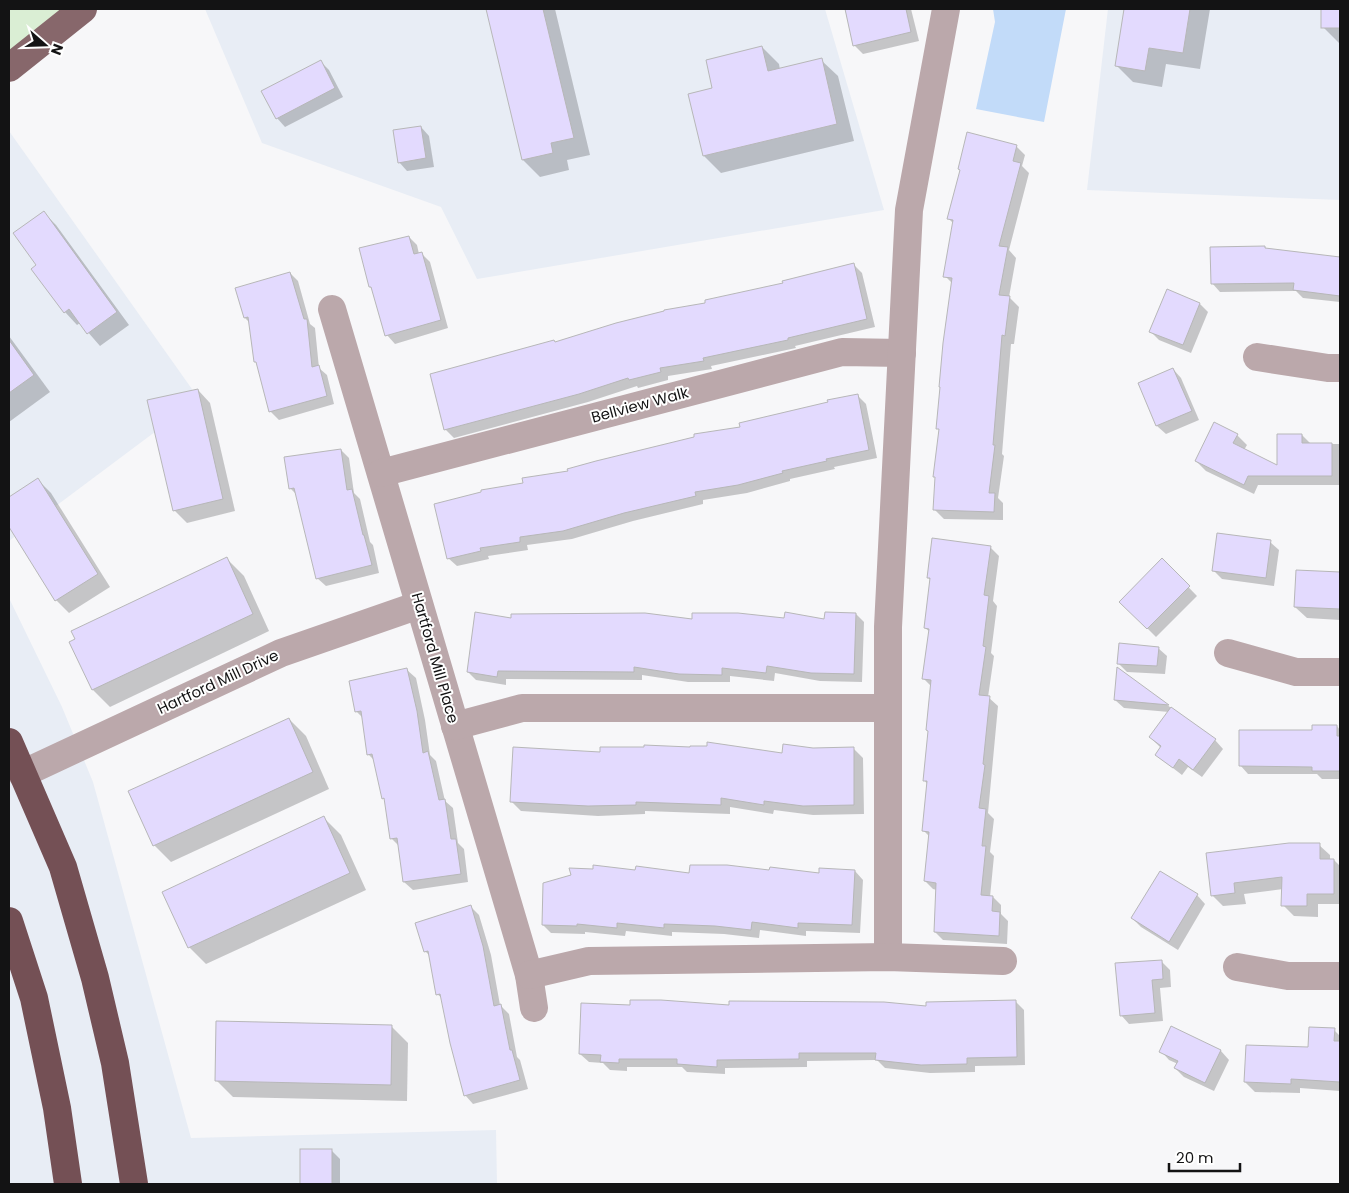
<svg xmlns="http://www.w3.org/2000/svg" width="1349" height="1193" viewBox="0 0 1349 1193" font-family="Poppins,sans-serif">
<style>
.built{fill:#e8edf5}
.green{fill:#daeed4}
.water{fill:#c2dbf9}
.shadow{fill:#0003}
.building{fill:#e3dafe;stroke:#b7b7b8}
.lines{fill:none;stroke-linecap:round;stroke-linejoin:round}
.minor{stroke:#bba8ab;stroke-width:28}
.major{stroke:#87676b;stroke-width:28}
.highway{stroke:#745055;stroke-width:28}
.labels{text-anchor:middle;stroke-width:4;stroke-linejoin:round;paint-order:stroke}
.street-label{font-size:15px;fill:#131314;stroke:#fff}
</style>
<rect width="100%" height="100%" fill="#f7f7f9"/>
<g class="built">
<polygon points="205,9 825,9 884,210 477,279 441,207 262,143"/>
<polygon points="1108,9 1340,9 1340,200 1087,190"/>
<polygon points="9,131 199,399 9,541"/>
<polygon points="9,598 62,707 93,782 191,1138 496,1130 497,1184 9,1184"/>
</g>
<polygon class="green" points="9,9 82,9 9,53"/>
<polygon class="water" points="993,9 1066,9 1044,122 976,109 995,22"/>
<g class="shadow">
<polygon points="487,9 555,9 590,155 567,160 569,170 540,177 523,160"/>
<polygon points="845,9 911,9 919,41 863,54 854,45"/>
<polygon points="1125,9 1210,9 1200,69 1166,64 1162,87 1133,82 1116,65"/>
<polygon points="1322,9 1340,9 1340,44 1323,27"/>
<polygon points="762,47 779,64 780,70 821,60 838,76 854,141 721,173 704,156 714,89"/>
<polygon points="320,61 329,70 343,97 285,127 277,118"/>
<polygon points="421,127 429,136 434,167 407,171 399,162"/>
<polygon points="1016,146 1025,155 1022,166 1029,173 1009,250 1016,258 1009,297 1019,307 1014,344 1011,344 1002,454 1004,456 998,498 1003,503 1003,520 944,519 935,510 936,478 934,476 940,431 938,428 952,283 945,276 954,224 948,218 961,171 959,169"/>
<polygon points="44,213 56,225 129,325 100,346 80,323 77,325 65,312 38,265"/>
<polygon points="409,237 417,245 419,254 421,253 430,262 448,328 395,344 387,335 374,290 370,287"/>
<polygon points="1265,247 1267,250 1340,259 1340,302 1303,298 1296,291 1220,292 1212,283"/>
<polygon points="854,265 862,273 875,327 795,346 796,348 711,366 712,369 668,376 668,380 638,388 637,386 588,402 454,438 445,429 555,343"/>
<polygon points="290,273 298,281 310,324 315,328 319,368 327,375 334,404 279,420 270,411 258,364 255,361 250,323 245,318"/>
<polygon points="1200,304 1208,312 1191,353 1159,340 1150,331"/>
<polygon points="9,336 50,392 9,422"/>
<polygon points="1173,369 1181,378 1199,420 1166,434 1157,426 1140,383"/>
<polygon points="198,390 210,403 235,511 187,523 174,510"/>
<polygon points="858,396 866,404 877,458 834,467 835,469 790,479 790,481 747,493 703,500 703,504 633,521 572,539 527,545 528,550 488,556 489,559 457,566 448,558 524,484"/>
<polygon points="1237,435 1247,445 1244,450 1278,467 1302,435 1311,444 1340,444 1340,485 1258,485 1254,494 1206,471 1196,461"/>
<polygon points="341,450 349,458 354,493 360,499 370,542 373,545 379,573 326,586 317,578 297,495 290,488"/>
<polygon points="38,480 51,493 110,587 69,613 56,600 9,525 9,498"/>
<polygon points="1270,542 1279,550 1274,586 1222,579 1213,570"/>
<polygon points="990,547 999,556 993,601 997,606 991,653 994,656 988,697 998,706 988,813 994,819 990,852 994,856 990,897 993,897 1001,905 1001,914 1008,921 1007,944 943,940 935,932 937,890 933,889 925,881 930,837 923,830 928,785 924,780 929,732 932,687 923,678 930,632 925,628 931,580 928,578"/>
<polygon points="227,559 244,576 269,631 110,707 93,690 77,640"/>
<polygon points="1162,560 1197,596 1156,637 1121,602"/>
<polygon points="1297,571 1340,573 1340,620 1307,618 1295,607"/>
<polygon points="856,614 864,622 862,682 820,681 775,673 774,681 730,676 730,682 688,682 642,675 642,680 506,679 506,685 476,680 468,672 512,619 826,620"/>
<polygon points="1158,648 1167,656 1165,674 1127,672 1118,663"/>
<polygon points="1118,669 1215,740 1223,749 1202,777 1188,767 1182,775 1156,755 1161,748 1150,737 1169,712 1124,708 1115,700"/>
<polygon points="407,670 416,678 425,720 430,755 436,761 445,801 453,808 458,843 464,849 468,882 413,890 404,882 399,846 391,838 386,801 383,798 374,760 368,754 363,718 356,711"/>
<polygon points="289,719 306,736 329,789 171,862 154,845"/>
<polygon points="1337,726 1340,730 1340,779 1322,779 1317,774 1248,774 1240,765 1313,732"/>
<polygon points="853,748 863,758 864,814 813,815 774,810 773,814 730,807 730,814 645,811 645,814 598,816 521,811 511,801 601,753 783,755 813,749"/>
<polygon points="324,818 341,835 366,890 206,964 189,947"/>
<polygon points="1319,845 1330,855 1330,860 1334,860 1340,866 1340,904 1318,904 1318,917 1294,916 1283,905 1283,889 1244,894 1246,904 1223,906 1212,895 1208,854"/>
<polygon points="636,871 691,874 820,874 855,871 863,880 860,933 806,931 806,936 760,930 759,938 724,934 672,932 672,936 626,931 625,936 585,932 585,934 551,933 543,925"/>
<polygon points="1197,895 1205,904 1178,950 1141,927 1132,918"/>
<polygon points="471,907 479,915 491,955 500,1005 509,1014 517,1057 520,1060 528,1089 473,1104 465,1095 443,999 437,994 431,957 425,951"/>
<polygon points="1161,961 1170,970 1171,987 1160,988 1163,1021 1129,1024 1121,1015"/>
<polygon points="1016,1002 1024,1010 1025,1065 975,1066 975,1072 930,1073 885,1068 877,1060 807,1061 807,1067 725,1068 725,1074 687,1072 682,1067 627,1067 627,1071 610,1070 603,1063 589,1062 580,1054 631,1007 928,1007"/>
<polygon points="391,1026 408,1043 407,1101 233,1097 216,1080"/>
<polygon points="1172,1028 1221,1051 1229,1060 1214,1091 1184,1077 1175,1068 1178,1064 1169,1060 1161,1051"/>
<polygon points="1334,1030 1340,1036 1340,1091 1300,1088 1300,1093 1255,1092 1245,1082 1309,1048"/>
<polygon points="301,1150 331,1150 340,1159 340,1184 301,1184"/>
</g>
<g class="building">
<polygon points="486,9 543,9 574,138 551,143 553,153 522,160"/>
<polygon points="845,9 906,9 911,32 853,46"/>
<polygon points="1124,9 1190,9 1183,53 1149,48 1145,71 1115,66"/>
<rect x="1321" y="9" width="19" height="19"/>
<polygon points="762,46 768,71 822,58 837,124 703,156 688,94 712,88 706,60"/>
<polygon points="321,60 335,88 276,119 261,91"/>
<polygon points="421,126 426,158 398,163 393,130"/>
<polygon points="967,132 1017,145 1013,161 1021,163 999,246 1008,247 999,295 1010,296 1005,336 1002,335 993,445 995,445 989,493 995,493 994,512 933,510 935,477 933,477 939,429 936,429 940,387 939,387 943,343 952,278 943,277 953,220 947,219 960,170 958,169"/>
<polygon points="44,211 117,312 87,334 69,309 64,313 31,269 36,265 13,233"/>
<polygon points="409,236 414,254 422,252 441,320 385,336 371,287 369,287 359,248"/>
<polygon points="1265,246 1265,248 1340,257 1340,296 1293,290 1294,283 1211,284 1210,247"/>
<polygon points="854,263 867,319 788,338 788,340 703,358 704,361 660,368 661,372 629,380 628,378 579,394 444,430 430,374 554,340 555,342 616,323 664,311 664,310 705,303 705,300 783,283 782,281"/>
<polygon points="290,272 304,319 307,319 312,367 319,365 327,396 269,412 256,362 254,362 248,317 244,318 235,288"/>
<polygon points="1167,289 1200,303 1183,345 1149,332"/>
<polygon points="9,340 34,375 9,393"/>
<polygon points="1173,368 1192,411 1156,426 1138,383"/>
<polygon points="198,389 223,499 173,511 147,400"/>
<polygon points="858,394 869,450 826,459 827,461 782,471 783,473 738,485 695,492 696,496 624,513 563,531 520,537 520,542 480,548 481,551 447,559 434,504 481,492 481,490 523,483 522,478 568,471 567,469 596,461 694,437 694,434 740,427 739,423 828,402 827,400"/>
<polygon points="1214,422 1238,434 1233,443 1277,465 1277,434 1302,434 1302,443 1332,443 1332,476 1248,476 1244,485 1195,461"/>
<polygon points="341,449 347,490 352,489 363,535 364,535 372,565 316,579 294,488 289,489 284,457"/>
<polygon points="38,478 98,574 55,601 9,527 9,497"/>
<polygon points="1217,533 1271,540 1266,578 1212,571"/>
<polygon points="932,538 991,546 984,595 989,596 983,646 986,647 979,695 990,696 983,764 985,765 979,808 986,809 982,846 986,846 981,895 993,896 992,911 1000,912 999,936 934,932 936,883 924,881 929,832 922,831 927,781 923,781 928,731 926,730 931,680 922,679 929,629 924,628 930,578 927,578"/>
<polygon points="227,557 253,614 92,690 69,642 75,639 71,631"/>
<polygon points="1162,558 1190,586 1147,629 1119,602"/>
<polygon points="1296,570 1340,572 1340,609 1294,607"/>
<polygon points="475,612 511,618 511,614 645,613 692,619 692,613 738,613 784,618 785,612 824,619 825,612 856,613 854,674 811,673 767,666 766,673 722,668 722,675 679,674 634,667 634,672 498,671 497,677 467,672"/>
<polygon points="1119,643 1159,647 1157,666 1117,664"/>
<polygon points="1117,667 1169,705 1114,700"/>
<polygon points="407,668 417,711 423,753 428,751 439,800 445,799 451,839 456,839 461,874 403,882 397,838 390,839 384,798 382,799 372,754 367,755 361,711 355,712 349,681"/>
<polygon points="1171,707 1216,739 1193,770 1179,759 1173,768 1155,755 1161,746 1149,737"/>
<polygon points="289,718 313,772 153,846 128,791"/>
<polygon points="1312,725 1337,725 1337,736 1340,736 1340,771 1312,771 1312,767 1239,766 1239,730 1312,730"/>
<polygon points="707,742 782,753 783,744 813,748 854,747 854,805 803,806 764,801 764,805 721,798 721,805 636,802 636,805 588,806 510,802 513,747 600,752 600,747 644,747 644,745 690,747 690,746 707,746"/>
<polygon points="324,816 350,873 188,948 162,892"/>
<polygon points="1289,843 1320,843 1320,859 1334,859 1334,894 1307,894 1307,906 1281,906 1282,877 1234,883 1235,893 1211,896 1206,853"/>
<polygon points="593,865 635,870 636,866 689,873 690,865 727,865 769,870 770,867 819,873 819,868 855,870 852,925 798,923 798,928 752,922 751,930 715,926 664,924 664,928 617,923 617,928 577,924 577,926 542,925 543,883 571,875 569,868 593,869"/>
<polygon points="1160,871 1198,894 1169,942 1131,918"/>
<polygon points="471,905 483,946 494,1006 501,1004 510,1050 512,1050 520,1080 464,1096 450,1043 440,994 436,995 428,951 424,952 415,923"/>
<polygon points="1162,960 1163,979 1152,980 1155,1013 1120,1016 1115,963"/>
<polygon points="630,1000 661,1000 729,1005 729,1001 884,1002 926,1006 926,1002 1016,1000 1017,1057 967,1058 967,1064 921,1065 875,1060 876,1053 799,1053 799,1059 717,1060 717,1067 677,1064 677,1059 619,1059 619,1063 600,1062 601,1055 579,1054 581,1003 630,1005"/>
<polygon points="216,1021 392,1025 391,1085 215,1081"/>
<polygon points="1171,1026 1221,1050 1205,1083 1174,1068 1178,1061 1159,1052"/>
<polygon points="1309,1027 1335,1028 1334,1041 1340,1041 1340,1082 1291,1079 1291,1084 1244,1082 1246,1045 1308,1047"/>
<rect x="300" y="1149" width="32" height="35"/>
</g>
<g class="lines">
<g class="minor">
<polyline points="332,309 529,975 534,1008"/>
<polyline points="1257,357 1328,368 1340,368"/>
<polyline points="381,473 842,352 902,353"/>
<polyline points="1228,653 1296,672 1340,672"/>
<polyline points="455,726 522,708 888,708"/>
<polyline points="22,774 281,653 419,605"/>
<polyline points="888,957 888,627 909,210 946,9"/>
<polyline points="1237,967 1288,976 1340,976"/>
<polyline points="529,975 589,961 888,957 1003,961"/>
</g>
<polyline class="major" points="9,68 83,9"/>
<g class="highway">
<polyline points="9,742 63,867 95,978 115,1063 134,1184"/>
<polyline points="9,921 34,998 57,1108 68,1184"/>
</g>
</g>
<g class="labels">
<g class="street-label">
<text transform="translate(640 405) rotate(-15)" y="5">Bellview Walk</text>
<text transform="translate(435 658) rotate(74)" y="5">Hartford Mill Place</text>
<text transform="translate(218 682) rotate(-25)" y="5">Hartford Mill Drive</text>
</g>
</g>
<rect width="1349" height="1193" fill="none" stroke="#131314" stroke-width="20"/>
<g transform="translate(45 45) rotate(110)" stroke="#ffffff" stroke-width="4" paint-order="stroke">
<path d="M0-4L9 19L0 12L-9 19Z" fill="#131314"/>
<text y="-8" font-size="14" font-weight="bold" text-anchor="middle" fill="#131314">N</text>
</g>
<path d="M1169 1163v8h71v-8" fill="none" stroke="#131314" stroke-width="2.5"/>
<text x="1176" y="1163" font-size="15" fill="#131314" stroke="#ffffff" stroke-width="4" paint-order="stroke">20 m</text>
</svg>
